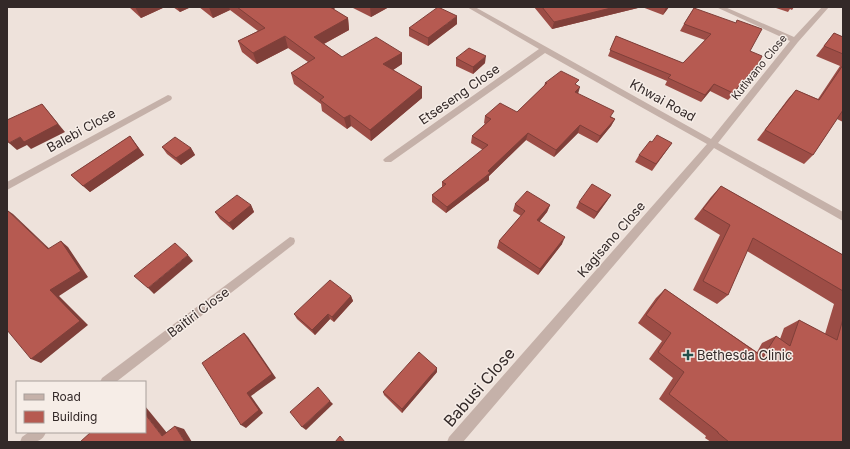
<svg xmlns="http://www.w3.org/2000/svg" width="850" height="449" viewBox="0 0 850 449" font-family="Inter,sans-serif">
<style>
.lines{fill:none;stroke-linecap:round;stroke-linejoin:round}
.minor{fill:#c5b1a9;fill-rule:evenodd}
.wall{fill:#9d4d46}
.shaded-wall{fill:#7f3f39}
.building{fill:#b65a51;stroke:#7f3f39}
.poi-dot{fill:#234f4b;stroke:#f6ede7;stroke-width:1.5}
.labels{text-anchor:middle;stroke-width:3;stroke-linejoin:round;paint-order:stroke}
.far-street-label{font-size:11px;fill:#332928;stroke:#f6ede7}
.street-label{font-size:13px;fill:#332928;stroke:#f6ede7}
.poi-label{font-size:13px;fill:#332928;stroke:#f6ede7;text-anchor:start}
.near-street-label{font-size:16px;fill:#332928;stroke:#f6ede7}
</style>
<rect width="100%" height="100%" fill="#eee2db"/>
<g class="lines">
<g class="minor">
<polygon points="467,7 475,7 711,139 790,41 716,7 725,7 794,37 822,7 829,7 798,42 718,143 843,212 843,221 714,148 463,442 447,442 449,437 707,144 545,53 391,162 385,162 383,160 385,158 539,49"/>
<polygon points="168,95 171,96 172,98 171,100 7,190 7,182"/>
<polygon points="290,237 294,238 295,241 294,244 116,382 100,382 102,378"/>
<path d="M29 432H46C42 444 31 442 20 442L22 437Z"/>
</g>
</g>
<g class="wall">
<polygon points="129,7 165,7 141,18"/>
<polygon points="173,7 191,7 180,12"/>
<polygon points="199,7 335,7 334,10 348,18 349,30 324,44 342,57 402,53 402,64 393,70 422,87 422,98 371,141 351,126 347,129 322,111 321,104 294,84 291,73 308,62 288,48 257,64 242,52 238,41 258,31 230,10 213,18"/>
<polygon points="351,7 389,7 371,17"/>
<polygon points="534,7 669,7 663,15 642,7 552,29"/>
<polygon points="773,7 794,7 792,10 790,9 788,12"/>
<polygon points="694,8 750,51 753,71 728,100 710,91 701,102 665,85 667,81 608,56 616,36 683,63 705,40 680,31 684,24"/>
<polygon points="457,24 428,46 409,36 409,28"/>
<polygon points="834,33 843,37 843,122 837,119 813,155 804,164 757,140 788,99 796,90 818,99 840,66 816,56"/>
<polygon points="456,58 485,63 473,74 456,66"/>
<polygon points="545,83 577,85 578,94 615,119 611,126 597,143 578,133 554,157 526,140 489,176 489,180 446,213 432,202 432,195 442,187 442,182 483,150 471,143 472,136 485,124 484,123 485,116 517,112 544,86"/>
<polygon points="130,136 144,155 90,192 71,175"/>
<polygon points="672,143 652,171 635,162 639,155"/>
<polygon points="162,147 191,148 195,155 181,165 167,154"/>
<polygon points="721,186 843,255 843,442 711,442 705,438 706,436 659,399 673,378 649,359 662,341 638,323 656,298 665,289 757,352 762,343 776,336 780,339 784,328 799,320 825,334 834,304 747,251 728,295 717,304 693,290 720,235 694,219 711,197"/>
<polygon points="611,195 607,201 594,219 576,208 579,202"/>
<polygon points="515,204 550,205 547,212 539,222 562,244 538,275 497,248 499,241 521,216 513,211"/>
<polygon points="251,205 254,212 233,230 220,219 215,212"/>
<polygon points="351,296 353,301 334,322 330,319 315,335 297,319 294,314"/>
<polygon points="437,372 402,413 384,395 383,392"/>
</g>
<g class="shaded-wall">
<polygon points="135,7 165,7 141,18"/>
<polygon points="177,7 191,7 180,12"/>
<polygon points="209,7 229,7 230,10 213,18"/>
<polygon points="328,7 335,7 330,17"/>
<polygon points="370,7 389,7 371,17"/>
<polygon points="615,7 642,7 552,29 554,22"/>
<polygon points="666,7 669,7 663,15"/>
<polygon points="457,16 457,24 428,46 428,38"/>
<polygon points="348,18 349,30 316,48 314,37"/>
<polygon points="285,36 288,48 257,64 253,53"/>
<polygon points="402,53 402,64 384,76 383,64"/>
<polygon points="486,56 485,63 473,74 473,67"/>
<polygon points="758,64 753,71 728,100 733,93"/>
<polygon points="714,84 710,91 701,102 705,95"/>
<polygon points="422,87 422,98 371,141 370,130"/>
<polygon points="580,87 578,94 575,92"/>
<polygon points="42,104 65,132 31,149 27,145 17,150 9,143 20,137"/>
<polygon points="350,115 351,126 347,129 344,118"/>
<polygon points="615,119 611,126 597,143 600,136"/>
<polygon points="580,125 578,133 554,157 556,150"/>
<polygon points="528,133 526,140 489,176 489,180 446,213 447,207 488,171"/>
<polygon points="130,136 144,155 90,192 83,186"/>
<polygon points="191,148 195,155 181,165 176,158"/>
<polygon points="611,195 607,201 594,219 597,212"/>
<polygon points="251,205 254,212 233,230 229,223"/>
<polygon points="550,205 547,212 535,227 537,220"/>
<polygon points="7,210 13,214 56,255 48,249"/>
<polygon points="565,237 562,244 538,275 540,269"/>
<polygon points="61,241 68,247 88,277 59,296 88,325 41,363 31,359 50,290"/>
<polygon points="188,255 193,261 154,294 148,288"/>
<polygon points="351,296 353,301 334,322 332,317"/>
<polygon points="328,314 330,319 315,335 312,330"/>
<polygon points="244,333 248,337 276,378 251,396 263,413 246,428 241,425"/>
<polygon points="437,368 437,372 402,413 402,409"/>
<polygon points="330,401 333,404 306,430 302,427"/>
<polygon points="145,406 172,439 162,436 145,414"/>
<polygon points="175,426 184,429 192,442 185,442"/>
</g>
<g class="building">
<polygon points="237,7 330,7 348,18 314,37 342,57 376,37 402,53 383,64 422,87 370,130 350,115 344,118 320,100 324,97 291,73 315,58 285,36 253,53 238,41 265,28"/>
<polygon points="438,7 457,16 428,38 409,28"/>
<polygon points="542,7 615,7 554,22"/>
<polygon points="694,8 736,23 737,20 762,29 750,51 762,56 758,64 733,93 714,84 705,95 668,78 671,75 610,50 616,36 683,63 711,34 684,24"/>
<polygon points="834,33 843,37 843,54 824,46"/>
<polygon points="469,48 486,56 473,67 456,58"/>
<polygon points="843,65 843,110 813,155 765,130 796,90 819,100"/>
<polygon points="561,71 579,80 575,84 580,87 575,92 614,111 610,117 615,119 600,136 580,125 556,150 528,133 488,171 490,173 447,207 432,195 446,184 442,182 488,145 472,136 491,119 485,116 500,103 517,112 547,83 545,83"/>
<polygon points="42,104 58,124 24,142 20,137 9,143 7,139 7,120"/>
<polygon points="657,135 672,143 656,164 639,155 650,141 652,142"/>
<polygon points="130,136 138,148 83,186 71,175"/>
<polygon points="175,137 191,148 176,158 162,147"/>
<polygon points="592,184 611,195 597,212 579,202"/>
<polygon points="721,186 843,255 843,291 753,238 728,295 703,281 730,225 703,209"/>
<polygon points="527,191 550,205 537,220 565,237 540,269 499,241 525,211 515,204"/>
<polygon points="237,195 251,205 229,223 215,212"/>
<polygon points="7,210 48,249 61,241 81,271 50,290 80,321 31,359 7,330"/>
<polygon points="175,243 188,255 148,288 134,276"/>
<polygon points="330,280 351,296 332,317 328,314 312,330 294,314"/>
<polygon points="665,289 763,357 776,336 790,346 799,320 837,340 843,319 843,442 729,442 718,433 718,432 669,394 684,372 658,352 671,333 646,315"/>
<polygon points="244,333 272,374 247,393 259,410 241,425 202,363"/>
<polygon points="419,352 437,368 402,409 383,392"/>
<polygon points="318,387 330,401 302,427 290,412"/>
<polygon points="145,414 162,436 175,426 185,442 80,442 91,432 145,432"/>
<polygon points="340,436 345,442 335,442"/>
</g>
<path class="poi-dot" d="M686 349h4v4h4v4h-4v4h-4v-4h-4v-4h4z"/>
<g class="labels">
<g class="far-street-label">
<text transform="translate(759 67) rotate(-51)" y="4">Kutlwano Close</text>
</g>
<g class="street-label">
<text transform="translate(459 94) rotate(-35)" y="5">Etseseng Close</text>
<text transform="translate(663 100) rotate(29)" y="5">Khwai Road</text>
<text transform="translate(81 130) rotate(-29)" y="5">Balebi Close</text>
<text transform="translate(611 239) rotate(-49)" y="5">Kagisano Close</text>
<text transform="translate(198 312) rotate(-37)" y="5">Baitiri Close</text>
</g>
<g class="poi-label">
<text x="697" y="360">Bethesda Clinic</text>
</g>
<g class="near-street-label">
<text transform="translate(479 387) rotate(-49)" y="6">Babusi Close</text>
</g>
</g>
<rect width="850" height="449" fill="none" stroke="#332928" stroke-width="16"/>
<rect x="16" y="381" width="130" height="52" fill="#f6ede7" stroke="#a89f9b"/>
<rect x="24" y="394" width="20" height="6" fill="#c5b1a9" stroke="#a89f9b"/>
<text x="52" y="401" font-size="12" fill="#332928">Road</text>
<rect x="24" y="411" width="20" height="12" fill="#b65a51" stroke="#a89f9b"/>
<text x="52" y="421" font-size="12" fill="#332928">Building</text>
</svg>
